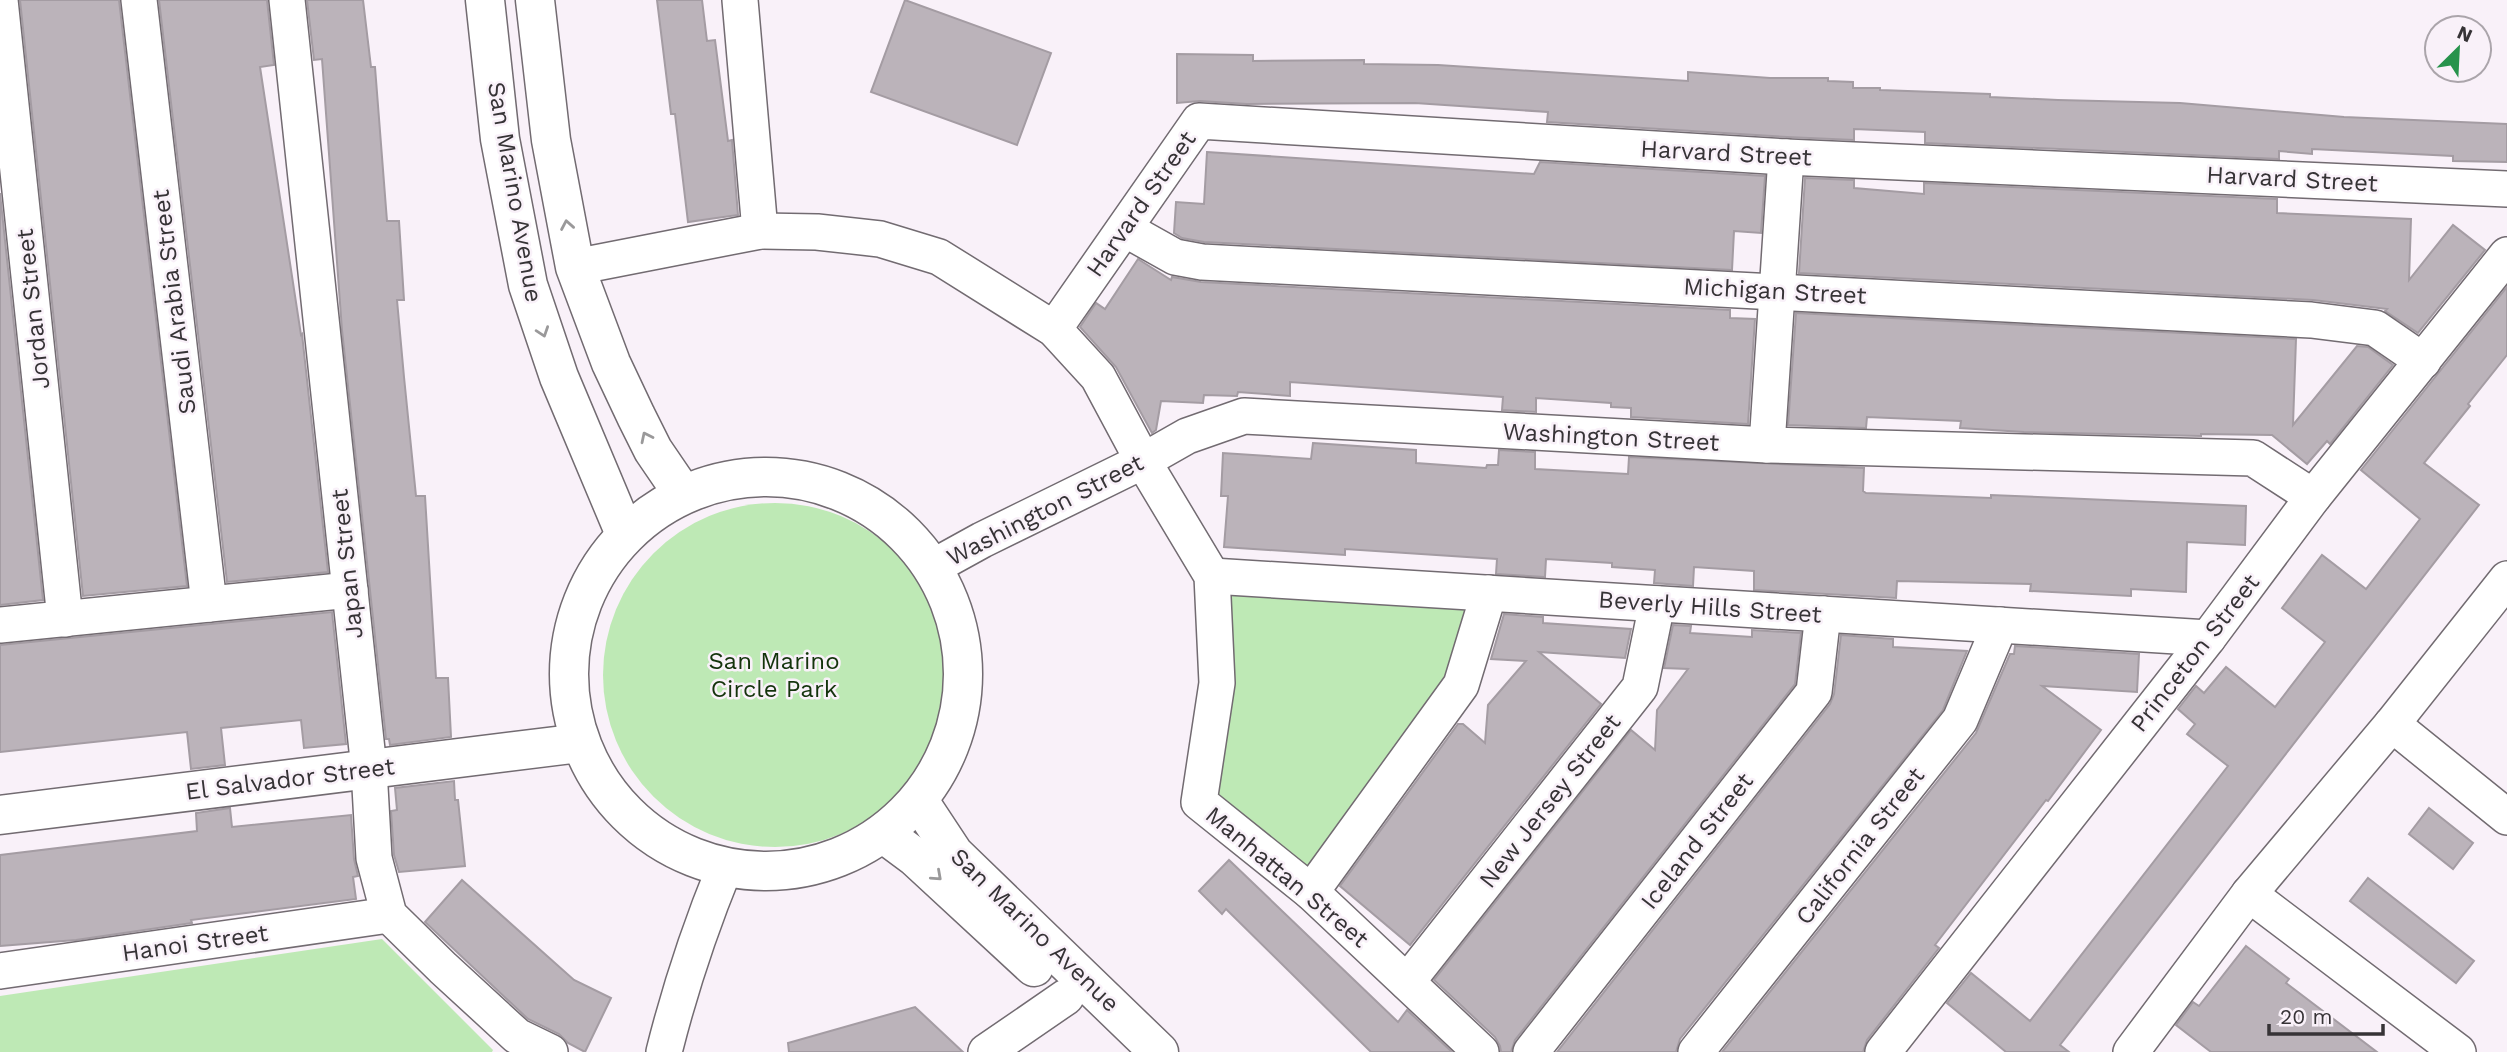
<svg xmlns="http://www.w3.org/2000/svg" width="2507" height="1052" viewBox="0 0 2507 1052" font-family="'Work Sans',sans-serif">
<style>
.green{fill:#bee9b5}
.building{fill:#bbb3ba;stroke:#a49ca3;stroke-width:2}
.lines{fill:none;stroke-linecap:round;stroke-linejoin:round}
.minor-casing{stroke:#726b71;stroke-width:38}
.tertiary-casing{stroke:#726b71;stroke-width:41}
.secondary-casing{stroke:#726b71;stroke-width:41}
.minor{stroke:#fff;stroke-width:35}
.tertiary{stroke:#fff;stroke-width:38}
.secondary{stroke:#fff;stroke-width:38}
.oneway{stroke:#9a999a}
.labels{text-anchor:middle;stroke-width:5;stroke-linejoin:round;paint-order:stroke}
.street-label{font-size:24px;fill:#363336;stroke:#f9f1f9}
.park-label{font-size:24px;fill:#14340c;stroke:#f9f1f9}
</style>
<rect width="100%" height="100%" fill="#f9f1f9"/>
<g class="green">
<circle cx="775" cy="675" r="172"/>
<polygon points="1232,587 1476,604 1453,675 1308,874 1217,797"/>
<polygon points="382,939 493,1050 492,1052 0,1052 0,996"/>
</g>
<g class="building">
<polygon points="20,0 119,0 187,586 83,596"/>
<polygon points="159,0 267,0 274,65 260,67 301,335 302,334 328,572 227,582"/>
<polygon points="307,0 363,0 371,67 375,67 387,221 399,221 404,300 397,300 404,377 416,496 425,496 436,678 448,678 451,737 390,745 389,739 386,739 342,330 322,59 314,60"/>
<polygon points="657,0 702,0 707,41 715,40 728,141 732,140 738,215 688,222 675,114 671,114"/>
<polygon points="905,0 1051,53 1017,145 871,92"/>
<polygon points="1177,54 1253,55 1253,61 1364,60 1364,64 1438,65 1688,81 1688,72 1770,78 1828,78 1828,81 1853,82 1853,88 1880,88 1880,90 1990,94 1990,97 2058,100 2180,103 2344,117 2507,124 2507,162 2453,161 2453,156 2312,149 2312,154 2279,151 2279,159 1925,143 1925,132 1854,129 1854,140 1787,137 1547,122 1548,112 1415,103 1247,104 1200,101 1177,103"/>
<polygon points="1207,152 1534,174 1540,162 1765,176 1761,233 1734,231 1732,270 1204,242 1182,238 1174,233 1176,202 1204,204"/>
<polygon points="1805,178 1854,180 1854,188 1924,194 1924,183 2277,199 2277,213 2411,219 2409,280 2453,225 2485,250 2418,333 2385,311 2387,309 2313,300 1799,273"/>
<polygon points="0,193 43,600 0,605"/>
<polygon points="1138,259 1171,280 1172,277 1201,282 1730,310 1730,318 1755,319 1748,424 1631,417 1631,408 1611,407 1611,403 1536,398 1536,412 1502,410 1503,397 1290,382 1290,396 1238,392 1237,396 1204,395 1203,403 1161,401 1156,430 1152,433 1116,367 1080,327 1096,303 1105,309"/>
<polygon points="2507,287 2507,355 2468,404 2470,406 2424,463 2479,505 2060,1045 2069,1052 2006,1052 1947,1003 1971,973 2030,1021 2228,766 2187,734 2195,724 2178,709 2196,686 2204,693 2226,667 2275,707 2325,642 2282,608 2322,555 2366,589 2420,519 2361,470"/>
<polygon points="1796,313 2296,339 2293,425 2357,346 2368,347 2393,365 2330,444 2327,441 2307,464 2272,435 2201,434 2201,436 2024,432 1960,428 1961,421 1867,417 1866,428 1788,425"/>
<polygon points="1313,443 1416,450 1416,463 1486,468 1487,465 1498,465 1499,450 1535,452 1535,469 1628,474 1629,457 1864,468 1863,491 1866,493 1991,498 1991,495 2246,506 2245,545 2187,542 2186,592 2131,589 2131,596 2030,591 2031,584 1897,581 1896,598 1754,590 1754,571 1694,567 1693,586 1654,583 1655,570 1612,567 1612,563 1546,559 1545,577 1496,574 1497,559 1345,549 1345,555 1224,547 1228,496 1221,496 1223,453 1311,459"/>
<polygon points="332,612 346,744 304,748 301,720 221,728 225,765 191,769 187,732 0,752 0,645"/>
<polygon points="1504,614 1543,617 1543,623 1631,629 1625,658 1539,652 1601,704 1410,945 1340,886 1458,724 1463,724 1485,743 1488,705 1526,661 1491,659"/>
<polygon points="1673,625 1691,626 1690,633 1752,637 1752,630 1801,633 1795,684 1515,1040 1511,1052 1501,1052 1500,1046 1495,1037 1434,980 1631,730 1655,750 1657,710 1688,669 1664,668"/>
<polygon points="1841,635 1893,639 1893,647 1967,651 1943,710 1680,1039 1676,1052 1557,1052 1830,704 1834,694"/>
<polygon points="2015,646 2139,654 2137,692 2042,686 2101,730 2048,801 2046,800 1935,945 1939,948 1867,1040 1863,1052 1722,1052 1976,733 2010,654 2014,654"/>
<polygon points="454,781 455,800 458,800 465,866 399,872 394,855 391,811 397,810 395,788"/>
<polygon points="230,808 232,827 351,815 354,859 358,876 353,877 356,899 191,920 192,923 76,940 0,946 0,855 197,831 196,813"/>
<polygon points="2429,808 2473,843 2453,869 2409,834"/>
<polygon points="1229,860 1398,1022 1407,1010 1452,1052 1371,1052 1226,909 1222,914 1199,891"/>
<polygon points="2368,878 2474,961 2456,983 2350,901"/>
<polygon points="462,880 574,980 611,998 585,1052 568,1043 559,1034 528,1019 425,922"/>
<polygon points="2246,946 2289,979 2286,983 2377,1052 2211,1052 2176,1025 2193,1002 2199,1006"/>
<polygon points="915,1007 963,1052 789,1052 788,1043"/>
</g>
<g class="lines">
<defs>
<g id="minor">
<polyline points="0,0 65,619"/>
<polyline points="139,0 209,604"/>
<polyline points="287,0 369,769 374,858 389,915 443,968 517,1036 550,1052"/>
<polyline points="740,0 760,231"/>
<polyline points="1125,229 1175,257 1202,262 2311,320 2375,328 2423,361"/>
<polyline points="575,267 760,231 817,232 880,239 939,257 1054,329 1098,377 1143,461 1212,576 1217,683 1199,802 1311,892 1481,1052"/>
<polyline points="1054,329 1199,121 1786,157 2507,189"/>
<polyline points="1767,445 1786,157"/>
<polyline points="933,567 982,540 1143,461 1187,436 1244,416 1767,445 2253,458 2313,497"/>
<polyline points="1212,576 2208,638"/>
<polyline points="0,625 350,590"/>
<polyline points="2392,724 2507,817"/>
<polyline points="1311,892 1461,685 1489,593"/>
<polyline points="2249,894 2458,1052"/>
<polyline points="0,971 389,915"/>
<polyline points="1407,982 1640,687 1657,604"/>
<path d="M664 1052C680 988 700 928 725 867"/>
<polyline points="986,1052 1066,997"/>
<polyline points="1531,1052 1814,692 1823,614"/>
<polyline points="1696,1052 1960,720 2000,625"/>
<polyline points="1883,1052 2208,638 2313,497 2507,255"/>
<polyline points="2131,1052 2249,894 2392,724 2507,579"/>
</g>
<polyline id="tertiary" points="0,815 580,743"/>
<g id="secondary">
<polyline points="485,0 500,139 528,285 559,377 625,534"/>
<polyline points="535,0 551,140 575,267 611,363 636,416 653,450 683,494"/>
<circle cx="766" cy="674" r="197"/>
<polyline points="919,801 954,854 1159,1052"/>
<polyline points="884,834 915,857 1034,967"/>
</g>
</defs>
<use href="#minor" class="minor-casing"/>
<use href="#tertiary" class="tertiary-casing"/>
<use href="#secondary" class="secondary-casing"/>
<use href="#minor" class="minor"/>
<use href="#tertiary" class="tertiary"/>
<use href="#secondary" class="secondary"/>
</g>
<defs><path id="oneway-chevron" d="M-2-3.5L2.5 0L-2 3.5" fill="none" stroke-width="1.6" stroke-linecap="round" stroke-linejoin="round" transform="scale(1.75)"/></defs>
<g class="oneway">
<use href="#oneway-chevron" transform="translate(567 225) rotate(-100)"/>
<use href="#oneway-chevron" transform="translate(543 332) rotate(71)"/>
<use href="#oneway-chevron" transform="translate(646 437) rotate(-116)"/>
<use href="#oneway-chevron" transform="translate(937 876) rotate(42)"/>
</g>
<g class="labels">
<g class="street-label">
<text transform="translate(1726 153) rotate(3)" y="8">Harvard Street</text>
<text transform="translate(2292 179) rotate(3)" y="8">Harvard Street</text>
<text transform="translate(515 192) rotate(80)" y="8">San Marino Avenue</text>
<text transform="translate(1141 204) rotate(-55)" y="8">Harvard Street</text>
<text transform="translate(1775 291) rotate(3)" y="8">Michigan Street</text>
<text transform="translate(174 302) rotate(-97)" y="8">Saudi Arabia Street</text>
<text transform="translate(33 309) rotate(-96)" y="8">Jordan Street</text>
<text transform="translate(1611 437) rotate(3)" y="8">Washington Street</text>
<text transform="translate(1045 510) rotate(-27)" y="8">Washington Street</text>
<text transform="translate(347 564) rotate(-96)" y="8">Japan Street</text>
<text transform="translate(1710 607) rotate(4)" y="8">Beverly Hills Street</text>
<text transform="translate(2195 653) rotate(-52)" y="8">Princeton Street</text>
<text transform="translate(290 779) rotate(-7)" y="8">El Salvador Street</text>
<text transform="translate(1550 801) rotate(-52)" y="8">New Jersey Street</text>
<text transform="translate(1697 841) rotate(-52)" y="8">Iceland Street</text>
<text transform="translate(1860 846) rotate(-52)" y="8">California Street</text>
<text transform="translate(1287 877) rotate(40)" y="8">Manhattan Street</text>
<text transform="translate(1035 930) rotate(44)" y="8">San Marino Avenue</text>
<text transform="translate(195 943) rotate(-8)" y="8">Hanoi Street</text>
</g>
<g class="park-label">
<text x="774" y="669">San Marino<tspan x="774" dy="28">Circle Park</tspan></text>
</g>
</g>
<g transform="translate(2458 49) rotate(24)"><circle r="33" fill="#f9f1f9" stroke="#aba5ab" stroke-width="2"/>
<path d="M0-5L12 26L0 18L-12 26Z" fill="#27934c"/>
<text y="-10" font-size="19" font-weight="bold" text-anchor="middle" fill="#363336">N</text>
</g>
<path d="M2269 1024v10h114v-10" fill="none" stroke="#363336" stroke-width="3.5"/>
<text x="2280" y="1024" font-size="21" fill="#363336" stroke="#f9f1f9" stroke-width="5" paint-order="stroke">20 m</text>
</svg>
